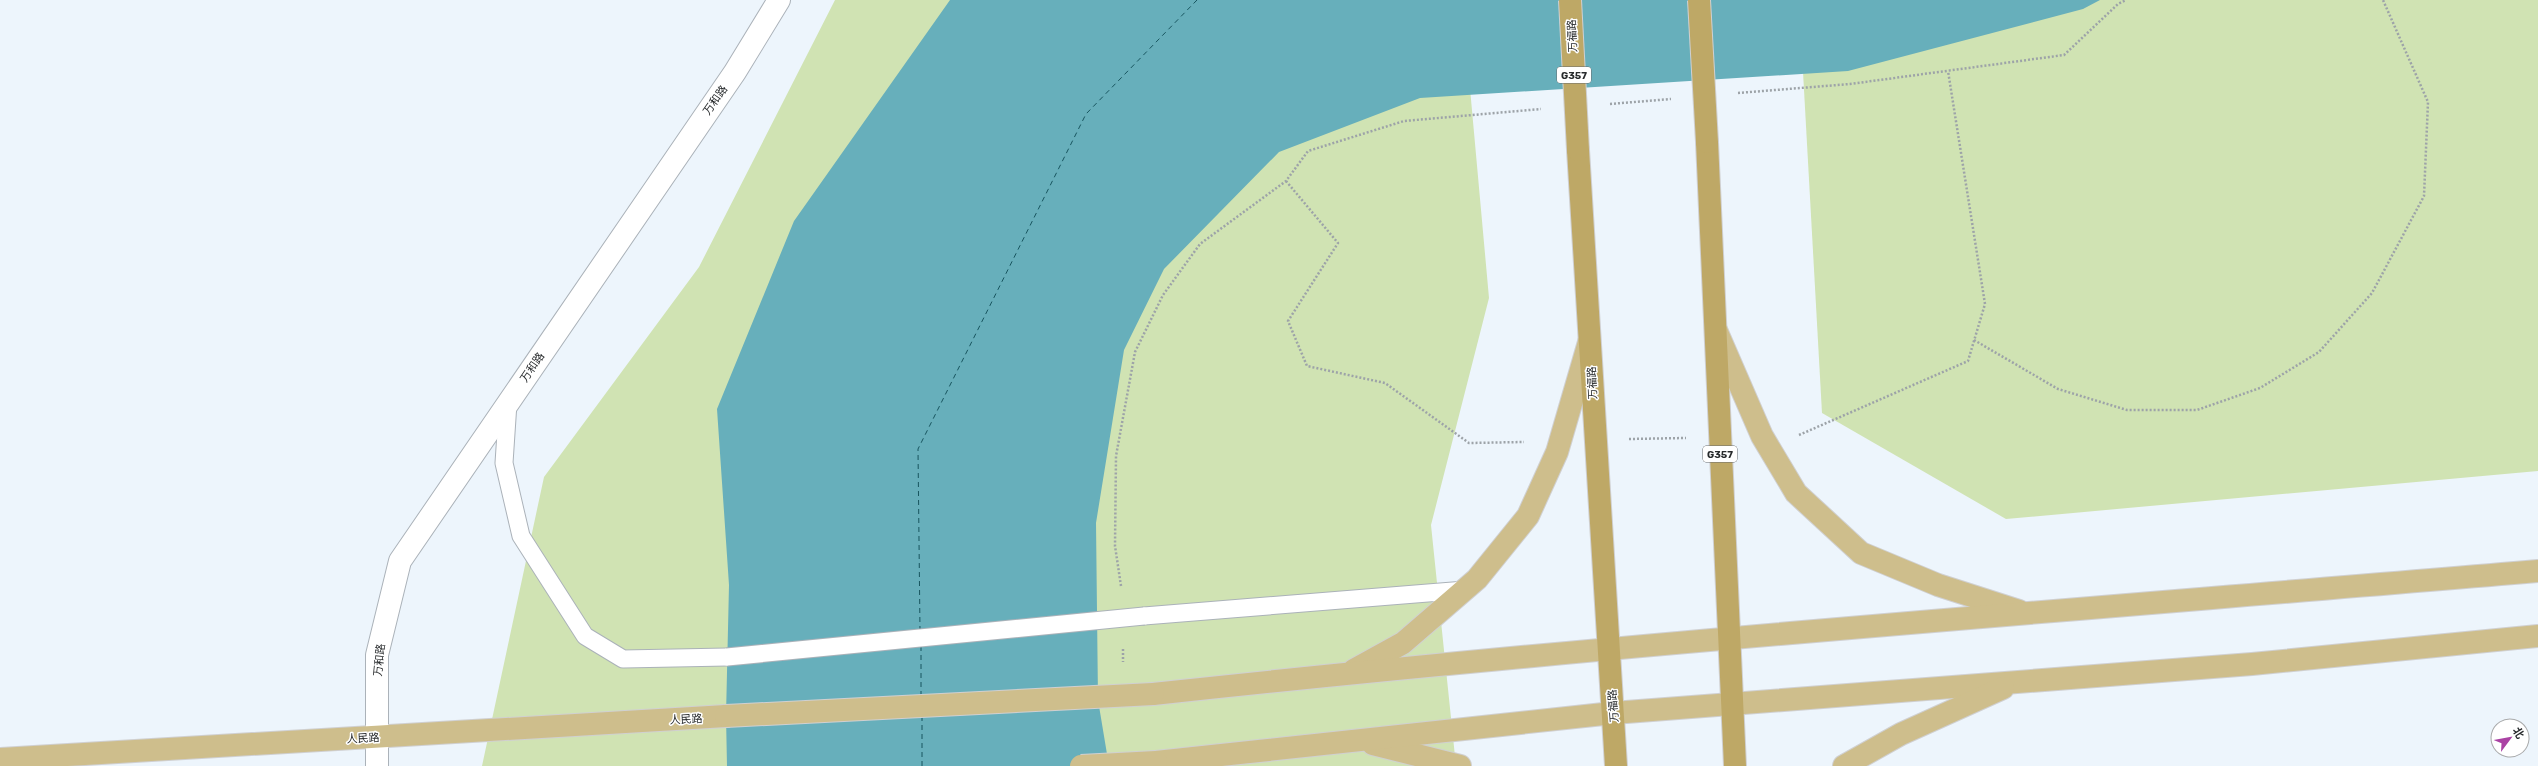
<svg xmlns="http://www.w3.org/2000/svg" width="2538" height="766" viewBox="0 0 2538 766" font-family="Rubik,'Noto Sans SC',sans-serif">
<style>
.green{fill:#d0e3b3}
.water{fill:#67afbb}
.lines{fill:none;stroke-linecap:round;stroke-linejoin:round}
.ferry{stroke:#18555f;stroke-width:1;stroke-dasharray:5 4;stroke-linecap:butt}
.service-casing{stroke:#abb2b9;stroke-width:19}
.tertiary-casing{stroke:#abb2b9;stroke-width:24}
.primary-casing{stroke:#d0d0d1;stroke-width:24}
.trunk-casing{stroke:#d0d0d1;stroke-width:24}
.path{stroke:#9da3a8;stroke-width:2.5;stroke-dasharray:2 2;stroke-linecap:butt}
.service{stroke:#fff;stroke-width:17}
.tertiary{stroke:#fff;stroke-width:22}
.primary{stroke:#cebe8c;stroke-width:22}
.trunk{stroke:#bea866;stroke-width:22}
.service-bridge-casing{stroke:#abb2b9;stroke-width:19;stroke-linecap:butt}
.primary-bridge-casing{stroke:#d0d0d1;stroke-width:24;stroke-linecap:butt}
.trunk-bridge-casing{stroke:#d0d0d1;stroke-width:24;stroke-linecap:butt}
.service-bridge{stroke:#fff;stroke-width:17}
.primary-bridge{stroke:#cebe8c;stroke-width:22}
.trunk-bridge{stroke:#bea866;stroke-width:22}
.labels{text-anchor:middle;stroke-width:3;stroke-linejoin:round;paint-order:stroke}
.shield{fill:#fff;stroke:#686b6c;stroke-width:1}
.shield-label{font-size:10px;font-weight:bold;fill:#282b2d}
.street-label{font-size:11px;fill:#282b2d;stroke:#fff}
</style>
<rect width="100%" height="100%" fill="#edf5fc"/>
<g class="green">
<polygon points="835,0 1462,0 1489,298 1431,525 1456,766 482,766 544,477 699,267"/>
<polygon points="1799,0 2538,0 2538,471 2006,519 1822,413"/>
</g>
<polygon class="water" points="950,0 2100,0 2083,9 1848,71 1420,98 1279,152 1164,269 1124,350 1096,523 1098,700 1109,766 727,766 726,716 729,585 717,409 794,221"/>
<g class="lines">
<g class="ferry">
<polyline points="920,631 918,449 1086,114 1197,0"/>
<polyline points="921,646 921,695"/>
<polyline points="922,716 922,766"/>
</g>
<defs>
<g id="service">
<polyline points="508,403 504,463 521,536 585,636 623,659 727,657"/>
<polyline points="1144,616 1465,590"/>
</g>
<polyline id="tertiary" points="377,766 377,655 400,561 735,72 779,0"/>
<g id="primary">
<polyline points="1716,330 1762,436 1796,493 1861,553 1938,585 2019,611"/>
<polyline points="1354,670 1403,643 1477,579 1528,516 1557,452 1589,342"/>
<path d="M1153 694C1614 644 2076 610 2538 571"/>
<polyline points="1373,744 1460,766"/>
<polyline points="0,759 726,716"/>
<polyline points="1156,762 1613,713 2252,664 2538,636"/>
<polyline points="1844,766 1901,734 2003,688"/>
</g>
<g id="trunk">
<polyline points="1707,142 1735,766"/>
<polyline points="1578,150 1616,766"/>
</g>
</defs>
<use href="#service" class="service-casing"/>
<use href="#tertiary" class="tertiary-casing"/>
<use href="#primary" class="primary-casing"/>
<use href="#trunk" class="trunk-casing"/>
<g class="path">
<polyline points="1738,93 1850,84 2064,55 2118,4 2126,0"/>
<polyline points="1610,104 1671,99"/>
<polyline points="1286,181 1338,243 1288,321 1307,366 1385,383 1469,443 1524,442"/>
<polyline points="1974,340 2058,389 2127,410 2197,410 2260,388 2319,352 2372,293 2424,196 2428,102 2383,0"/>
<polyline points="1799,435 1968,361 1985,304 1948,71"/>
<polyline points="1629,439 1686,438"/>
<polyline points="1121,586 1115,546 1116,456 1135,352 1163,295 1200,244 1286,181 1308,151 1404,121 1541,109"/>
<polyline points="1123,649 1123,662"/>
</g>
<use href="#service" class="service"/>
<use href="#tertiary" class="tertiary"/>
<use href="#primary" class="primary"/>
<use href="#trunk" class="trunk"/>
<defs>
<polyline id="service-bridge" points="727,657 1144,616"/>
<g id="primary-bridge">
<polyline points="726,716 1153,694"/>
<polyline points="1081,766 1156,762"/>
</g>
<g id="trunk-bridge">
<polyline points="1570,0 1578,150"/>
<polyline points="1699,0 1707,142"/>
</g>
</defs>
<use href="#service-bridge" class="service-bridge-casing"/>
<use href="#primary-bridge" class="primary-bridge-casing"/>
<use href="#trunk-bridge" class="trunk-bridge-casing"/>
<use href="#service-bridge" class="service-bridge"/>
<use href="#primary-bridge" class="primary-bridge"/>
<use href="#trunk-bridge" class="trunk-bridge"/>
</g>
<g class="labels">
<g class="shield">
<rect x="1557" y="67" width="34" height="16" rx="3"/>
<rect x="1703" y="446" width="34" height="16" rx="3"/>
</g>
<g class="shield-label">
<text x="1574" y="79">G357</text>
<text x="1720" y="458">G357</text>
</g>
<g class="street-label">
<text transform="translate(1572 36) rotate(-93)" y="4">万福路</text>
<text transform="translate(715 100) rotate(-55)" y="4">万和路</text>
<text transform="translate(532 367) rotate(-56)" y="4">万和路</text>
<text transform="translate(1592 383) rotate(-93)" y="4">万福路</text>
<text transform="translate(379 660) rotate(-84)" y="4">万和路</text>
<text transform="translate(1613 706) rotate(-94)" y="4">万福路</text>
<text transform="translate(686 719) rotate(-3)" y="4">人民路</text>
<text transform="translate(363 738) rotate(-3)" y="4">人民路</text>
</g>
</g>
<g transform="translate(2510 738) rotate(58)"><circle r="19" fill="#ffffff" stroke="#a9aaab"/>
<path d="M0-3L7 15L0 10L-7 15Z" fill="#aa42a4"/>
<text y="-6" font-size="11" font-weight="bold" text-anchor="middle" fill="#282b2d">北</text>
</g>
</svg>
